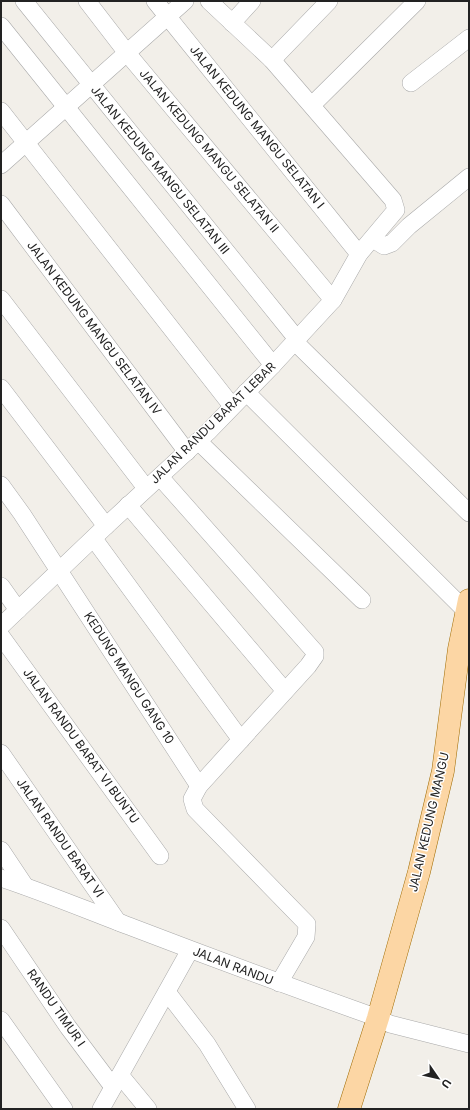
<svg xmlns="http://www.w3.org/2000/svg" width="470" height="1110" viewBox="0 0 470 1110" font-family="Inter,sans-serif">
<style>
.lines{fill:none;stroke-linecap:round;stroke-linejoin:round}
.minor-casing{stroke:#a9a9a9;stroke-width:18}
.major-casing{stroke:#a06b00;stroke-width:23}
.minor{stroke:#fff;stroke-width:17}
.major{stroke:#fcd6a4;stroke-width:22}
.labels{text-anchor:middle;stroke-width:3;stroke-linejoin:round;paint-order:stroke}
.street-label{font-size:12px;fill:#222;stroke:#fff}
</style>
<rect width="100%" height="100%" fill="#f2efe9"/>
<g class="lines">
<defs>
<g id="minor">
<polyline points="24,1 297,339"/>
<polyline points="87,1 127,53 333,300"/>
<polyline points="155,1 359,254"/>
<polyline points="232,23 252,1"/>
<polyline points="1,26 273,365"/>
<polyline points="272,60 329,1"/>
<polyline points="411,83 469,38"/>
<polyline points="312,105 417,1"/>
<polyline points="1,111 232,406"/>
<polyline points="1,165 185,1"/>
<polyline points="1,204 187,452"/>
<polyline points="373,239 384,246 392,243 409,226 469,177"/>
<polyline points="1,299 146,488"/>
<polyline points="295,342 469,513"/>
<polyline points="1,388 106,526"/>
<polyline points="246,392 467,612"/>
<polyline points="198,441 362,600"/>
<polyline points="160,477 315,652 315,656 308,666 199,786 192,799 195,809 307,924 306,937 279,983"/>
<polyline points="1,485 22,514 199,786"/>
<polyline points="128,505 285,691"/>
<polyline points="94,539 241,740"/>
<polyline points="1,586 18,610"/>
<polyline points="1,626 106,526 208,432 273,365 333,300 359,254 396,210 393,200 272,60 209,1"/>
<polyline points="1,636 160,856"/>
<polyline points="1,753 118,922"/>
<polyline points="1,850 25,886"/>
<path d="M1 878C46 893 89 911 134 928 215 959 296 989 378 1018L390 1024 469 1044"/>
<polyline points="1,928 68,1027 113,1087"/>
<polyline points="167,992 207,1044 247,1109"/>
<polyline points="1,1020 64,1109"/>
<polyline points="120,1075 148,1109"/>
<polyline points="101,1109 190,950"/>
</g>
<polyline id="major" points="349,1109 378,1018 419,872 443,771 459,649 469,600"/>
</defs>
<use href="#minor" class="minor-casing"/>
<use href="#major" class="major-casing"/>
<use href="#minor" class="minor"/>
<use href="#major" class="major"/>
</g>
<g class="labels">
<g class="street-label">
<text transform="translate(257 127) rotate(51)" y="4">JALAN KEDUNG MANGU SELATAN I</text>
<text transform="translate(209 151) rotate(50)" y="4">JALAN KEDUNG MANGU SELATAN II</text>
<text transform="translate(160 170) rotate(51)" y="4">JALAN KEDUNG MANGU SELATAN III</text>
<text transform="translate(94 328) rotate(53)" y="4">JALAN KEDUNG MANGU SELATAN IV</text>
<text transform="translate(213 423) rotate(-44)" y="4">JALAN RANDU BARAT LEBAR</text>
<text transform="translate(129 678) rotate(57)" y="4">KEDUNG MANGU GANG 10</text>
<text transform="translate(81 746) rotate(54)" y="4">JALAN RANDU BARAT VI BUNTU</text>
<text transform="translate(429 822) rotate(-77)" y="4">JALAN KEDUNG MANGU</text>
<text transform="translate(60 838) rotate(55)" y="4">JALAN RANDU BARAT VI</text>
<text transform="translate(233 966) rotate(21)" y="4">JALAN RANDU</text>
<text transform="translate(56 1008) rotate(55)" y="4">RANDU TIMUR I</text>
</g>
</g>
<rect width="470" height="1110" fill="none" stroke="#222222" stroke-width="4"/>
<g transform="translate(438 1078) rotate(124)" stroke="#ffffff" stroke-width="3" paint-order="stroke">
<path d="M0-3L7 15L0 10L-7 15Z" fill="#222222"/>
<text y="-6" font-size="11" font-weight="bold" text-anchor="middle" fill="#222222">U</text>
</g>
</svg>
